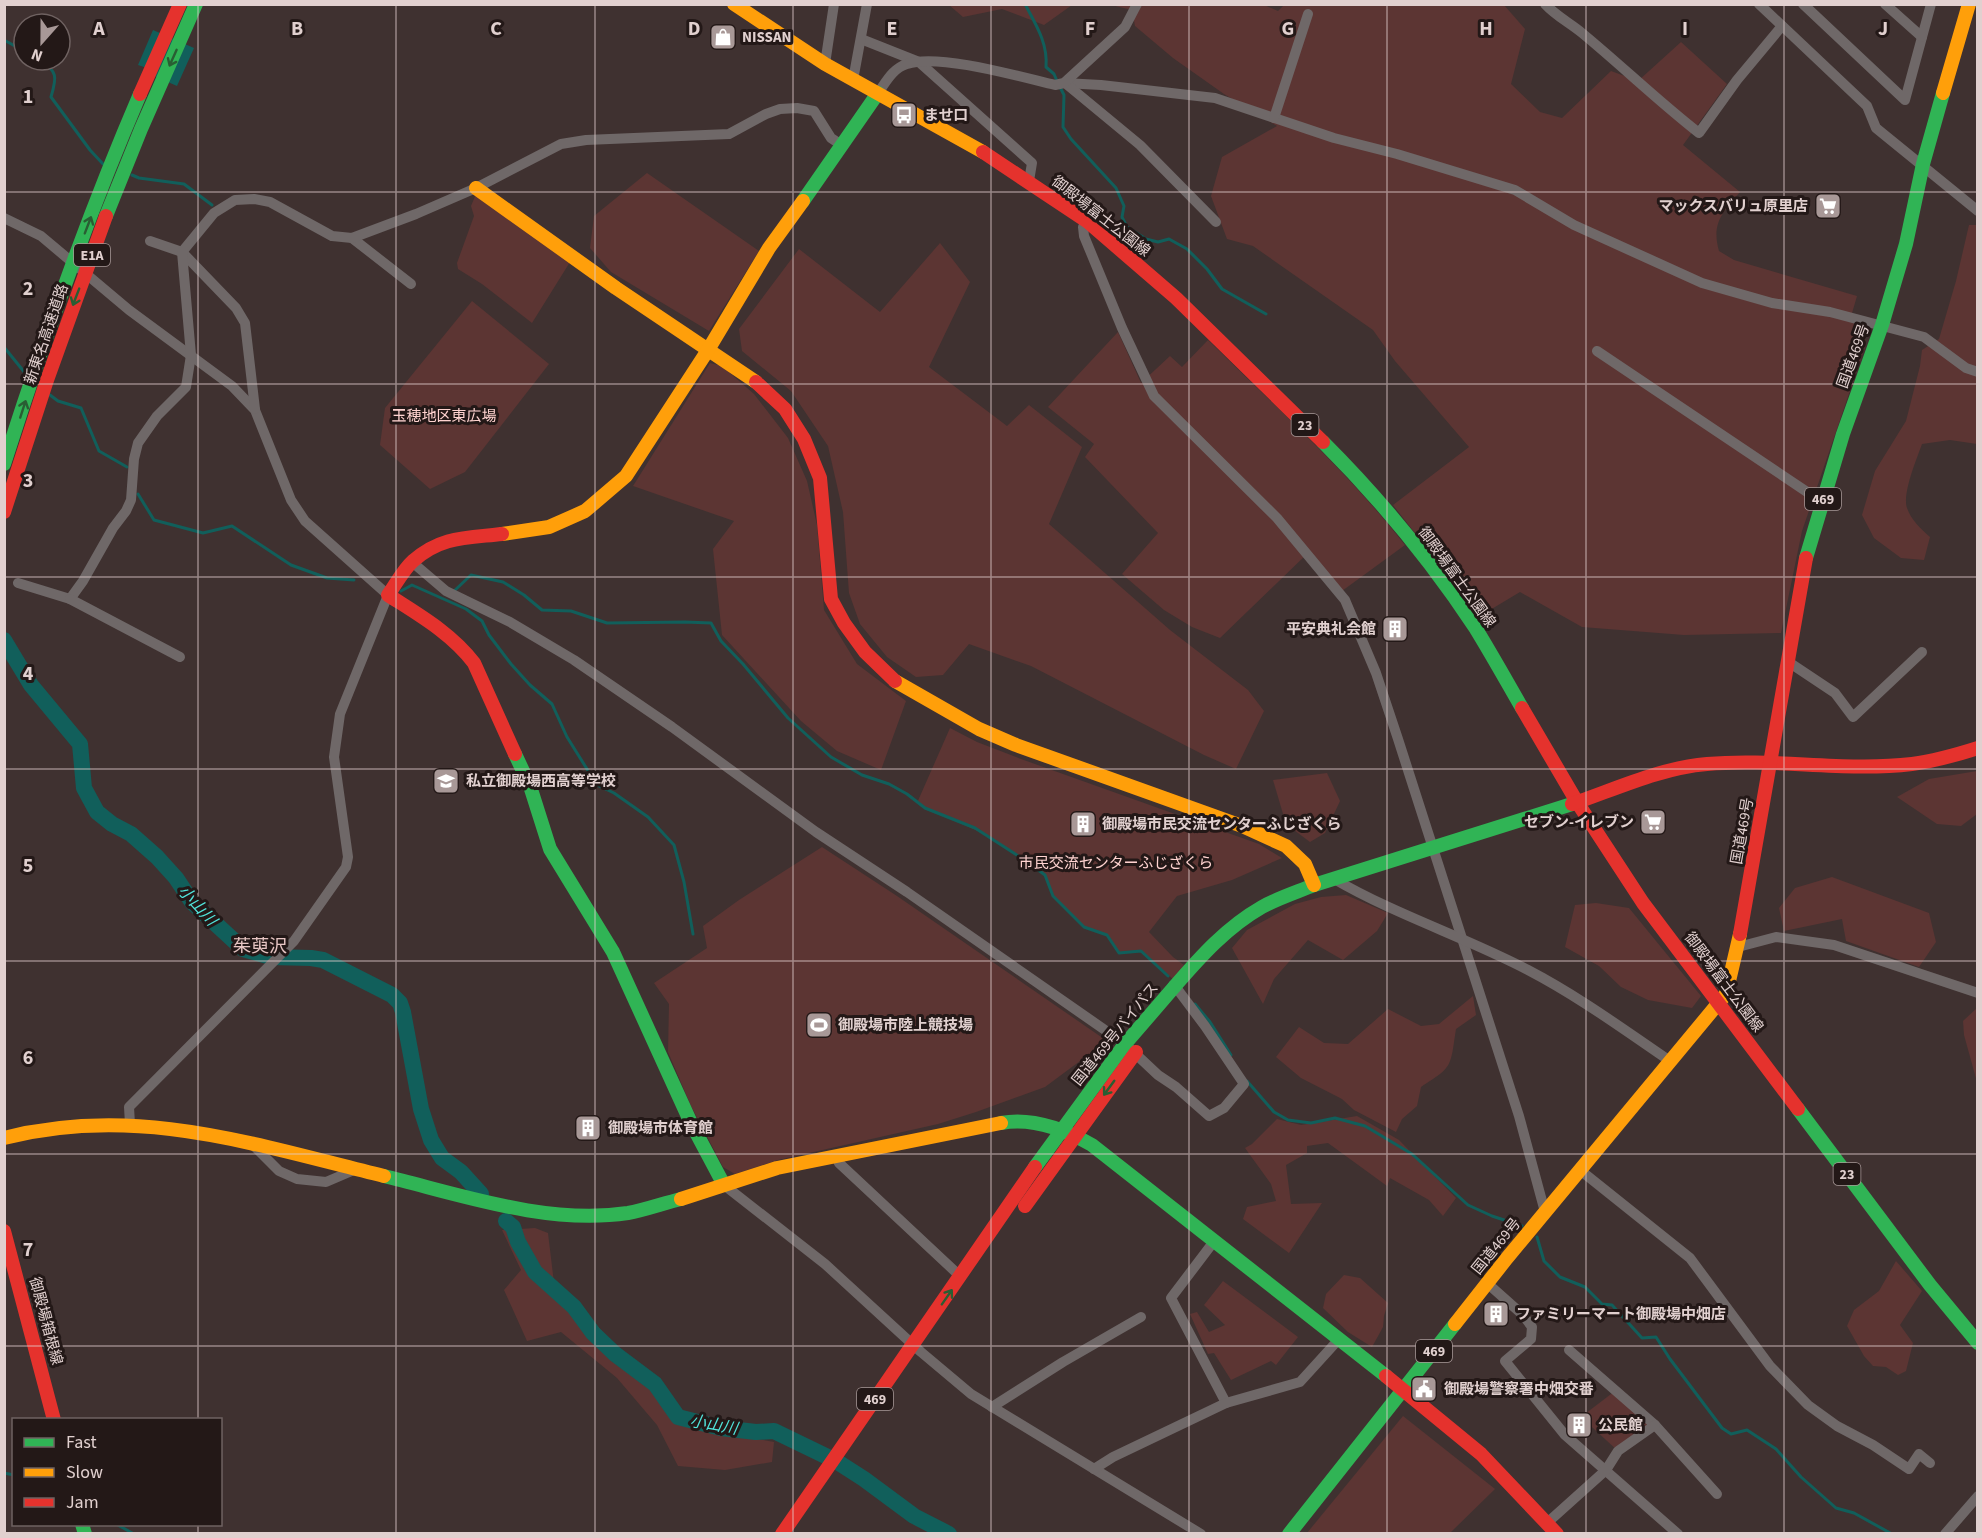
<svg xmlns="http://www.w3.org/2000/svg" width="1982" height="1538" viewBox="0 0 1982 1538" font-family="'Source Sans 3','Noto Sans JP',sans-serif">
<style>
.green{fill:#5c3533}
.water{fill:#115f5b}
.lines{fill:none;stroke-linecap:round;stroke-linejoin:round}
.stream{stroke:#115f5b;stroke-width:3}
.river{stroke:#115f5b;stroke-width:16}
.street{stroke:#6f6868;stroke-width:10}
.fast{stroke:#30b455;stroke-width:14}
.slow{stroke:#ff9f0a;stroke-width:14}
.jam{stroke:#e5322d;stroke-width:14}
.oneway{stroke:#295e33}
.grid{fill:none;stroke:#e1d0cf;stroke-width:1.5;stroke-opacity:0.55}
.labels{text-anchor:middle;stroke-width:6;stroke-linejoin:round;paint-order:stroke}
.shield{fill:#231817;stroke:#a89998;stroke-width:1.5}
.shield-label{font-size:14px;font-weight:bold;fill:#e1d0cf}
.poi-label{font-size:15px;font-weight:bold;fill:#e1d0cf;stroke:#231817;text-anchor:start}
.street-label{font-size:15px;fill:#e1d0cf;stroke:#231817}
.park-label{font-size:15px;fill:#ffd3d0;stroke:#231817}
.water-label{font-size:16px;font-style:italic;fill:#51e4db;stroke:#231817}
.quarter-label{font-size:18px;fill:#e6c5c3;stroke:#231817}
.grid-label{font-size:20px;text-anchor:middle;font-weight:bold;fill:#e1d0cf;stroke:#231817;stroke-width:6;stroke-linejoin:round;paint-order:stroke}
</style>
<rect width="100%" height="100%" fill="#3f3130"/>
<g class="green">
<path d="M1262 4 1278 11 1285 4 1504 5 1525 29 1511 84 1540 112 1562 118 1611 71 1638 81 1681 42 1727 84 1683 145 1740 192C1723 212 1711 223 1719 251L1734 260 1857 296 1850 320 1864 333 1866 344 1802 531 1781 633 1684 635 1582 627 1520 592 1480 616 1393 505 1469 447 1395 361 1373 330 1253 246 1227 239 1211 196 1222 157 1277 126 1224 94 1173 58 1135 26 1132 10 1111 5Z"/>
<polygon points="949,5 1072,5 1044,25 1002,9 963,17"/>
<polygon points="647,173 759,251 709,331 611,272 590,248 594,216"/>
<polygon points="476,194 570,262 532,323 482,284 458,269 457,263 474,216 471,206"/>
<path d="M1969 225H1977L1978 443 1977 444 1950 440 1922 444C1917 458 1902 494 1907 508 1911 520 1921 529 1930 537L1924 560 1901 558 1874 538 1862 515 1875 471 1906 421 1920 366 1922 350 1939 339 1956 281Z"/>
<polygon points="940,243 970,282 929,367 1007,426 1029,405 1082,447 1049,524 1170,630 1248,690 1264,711 1236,769 1204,755 1031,666 969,644 943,675 916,677 887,657 860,624 849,593 843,512 828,446 791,391 742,351 739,329 799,249 880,312"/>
<polygon points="472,301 549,364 465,472 430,489 380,445 385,408"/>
<path d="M1118 332 1141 383 1170 356 1182 367 1208 340C1276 407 1346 470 1405 545L1342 591 1309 552 1220 638 1192 627 1164 610 1122 574 1158 533 1085 457 1094 444 1048 407Z"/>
<polygon points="710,363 722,366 754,394 788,438 807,481 817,525 824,610 857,664 906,701 881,770 837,751 801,721 722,635 713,549 734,521 633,486"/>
<polygon points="950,728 977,742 1021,759 1259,844 1282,858 1232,880 1177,896 1149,932 1173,957 1184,965 1174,980 1141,951 1119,953 1107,935 1084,927 1053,896 1045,875 1026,861 987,835 925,808 917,803"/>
<polygon points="1977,771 1977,814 1961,826 1937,824 1897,797 1929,779"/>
<polygon points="1327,773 1340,801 1325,833 1310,842 1286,824 1273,780"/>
<polygon points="822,847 897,896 1107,1041 1045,1087 976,1112 938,1124 778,1160 735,1174 723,1167 691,1106 668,1052 669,1004 654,983 707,948 703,926 739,900"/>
<polygon points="1832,877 1929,913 1936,942 1919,967 1846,941 1842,919 1784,931 1779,908 1795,888"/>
<polygon points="1346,895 1388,913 1377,931 1343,960 1308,940 1274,979 1263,1004 1232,948 1247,930 1295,904 1321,897"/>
<polygon points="1596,903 1629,908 1701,996 1692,1008 1648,1000 1621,987 1599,966 1565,947 1575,905"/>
<path d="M1473 996 1476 1015 1456 1029C1450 1067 1454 1066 1421 1087L1417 1106 1402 1119 1396 1132 1354 1110 1342 1099 1301 1078 1276 1057 1299 1027 1324 1043 1348 1044 1388 1009 1421 1026 1439 1024Z"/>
<polygon points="1977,1008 1977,1082 1964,1035 1963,1021"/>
<polygon points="1357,1116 1399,1140 1456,1198 1443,1216 1429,1200 1390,1178 1387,1186 1328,1143 1307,1146 1307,1153 1286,1165 1291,1204 1322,1203 1289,1253 1243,1219 1247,1207 1276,1201 1271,1184 1245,1148 1252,1144 1277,1119 1301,1125"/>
<polygon points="535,1228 548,1233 554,1283 588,1315 683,1424 774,1442 772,1462 725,1470 678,1466 657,1425 617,1378 561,1332 527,1341 504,1290 521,1270 502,1230"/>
<polygon points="1896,1261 1922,1291 1900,1325 1913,1343 1906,1371 1898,1375 1886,1367 1873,1366 1864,1356 1847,1326 1854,1310 1879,1291"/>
<polygon points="1344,1275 1360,1278 1388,1303 1384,1316 1383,1327 1372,1347 1348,1332 1323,1308 1326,1294"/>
<polygon points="1223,1281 1298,1337 1276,1365 1271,1361 1231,1380 1214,1353 1208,1354 1190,1314 1197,1312 1209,1332 1225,1325 1204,1305"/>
<polygon points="1615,1391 1655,1425 1618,1451 1581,1417"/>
<polygon points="1403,1416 1495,1489 1450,1533 1307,1533"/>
</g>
<polygon class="water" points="153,30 194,48 177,86 145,72 147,68 138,65"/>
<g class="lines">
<g class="stream">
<path d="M1025 4C1036 25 1048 43 1046 67L1054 74 1057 81"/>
<polyline points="4,40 24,51"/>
<path d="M39 60C58 71 57 77 51 97L90 150 103 164"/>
<polyline points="1060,87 1064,95 1063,127 1071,139 1116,188 1124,206 1122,217 1127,227 1146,239 1158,242 1169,239 1187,249 1207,269 1222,289 1266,314"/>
<polyline points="132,175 139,178 184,184 212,205"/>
<polyline points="4,347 25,373"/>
<polyline points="50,395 58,401 81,408 99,451 127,467"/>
<polyline points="138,494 154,520 203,533 232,526 291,565 327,578 354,580"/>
<polyline points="401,591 412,585 466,609 482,621 489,635 511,664 530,685 552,704 567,737 597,785 614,793 648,817 674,845 684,882 693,934"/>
<polyline points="453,592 471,575 503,582 524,595 542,610 571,611 607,623 685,622 711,623 721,641 743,664 788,718 831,757 862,775 889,784 907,794 925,808 975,828 1026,861 1045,875 1053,896 1084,927 1107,935 1119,953 1141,951 1168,976"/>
<polyline points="1195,1004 1210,1022 1231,1055"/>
<polyline points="1247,1081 1274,1112 1288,1120 1311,1123 1335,1118 1365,1126 1412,1154 1468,1205 1492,1216 1522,1226"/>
<polyline points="1537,1237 1544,1261 1560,1277 1585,1287 1602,1304 1612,1305 1642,1338 1656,1337 1670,1359 1722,1428 1731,1434 1747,1430 1776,1449 1801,1477 1836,1508 1854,1513 1892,1534"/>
<polyline points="4,1473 14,1475"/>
<polyline points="116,1524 134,1534"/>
</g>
<g class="river">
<polyline points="4,640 31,685 80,744 84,788 97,812 112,824 131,834 157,857 176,878 192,902 243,949 271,957 311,958 323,960 392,995 400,1003 403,1012 421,1109 431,1140 442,1158 461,1172 481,1194"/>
<polyline points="506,1221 513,1227 518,1242 535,1272 574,1307 593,1333 615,1354 655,1384 678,1417 721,1428 756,1432 774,1431 836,1461 864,1479 914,1516 949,1534"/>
</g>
<g class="street">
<path d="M1545 4C1556 16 1570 23 1582 33 1622 66 1658 101 1699 133L1737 80 1782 26"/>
<polyline points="1759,4 1867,106 1876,128 1978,211"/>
<polyline points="1803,4 1905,100 1931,4"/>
<polyline points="1885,4 1922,37"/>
<polyline points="861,39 919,62 1032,163 1029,181"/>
<polyline points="825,64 834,4"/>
<polyline points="853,80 867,4"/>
<polyline points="1064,83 1101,85 1215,98 1334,138 1397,154 1515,190 1574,225 1702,283 1772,303 1830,312 1924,337 1966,368 1978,372"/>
<polyline points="1065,83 1140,145 1216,222"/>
<path d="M878 93C886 82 893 68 907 64 938 53 1021 77 1055 85L1064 83 1125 27 1137 4"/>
<polyline points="1274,118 1308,14"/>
<polyline points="4,218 41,236 129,310 232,386 255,410 291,500 305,521 388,595 340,714 334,757 348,857 346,867 294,941 129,1107 130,1124"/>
<polyline points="1088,222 1083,227 1084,236 1122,328 1154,396 1277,518 1345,600 1376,673 1398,739 1519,1116 1545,1212"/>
<polyline points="352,238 411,284"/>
<polyline points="150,241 182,252 236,308 245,323 255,409"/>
<polyline points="1597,351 1822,502"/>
<polyline points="412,562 446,591 510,622 574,660 672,727 816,832 907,892 1125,1044 1158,1075 1176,1087 1209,1116 1224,1108 1244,1084 1205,1026 1175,986"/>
<polyline points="18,583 70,599 83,581 113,528 126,511 131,500 134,459 138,443 157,416 186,387 191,355 182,252 214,213 235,200 254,199 270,202 332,236 352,238 416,214 476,188 561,144 586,140 729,134 766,114 780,109 797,108 814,111 831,138 843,146"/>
<polyline points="70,599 180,657"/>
<polyline points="1787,661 1835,693 1853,717 1922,652"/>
<path d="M1334 879C1396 915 1465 937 1528 970 1578 996 1623 1029 1670 1061"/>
<polyline points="1738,947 1776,937 1834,945 1978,993"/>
<polyline points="253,1145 279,1171 297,1179 326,1182 354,1170"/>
<polyline points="836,1157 839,1163 961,1277"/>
<polyline points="1580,1170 1690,1258 1770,1366 1808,1405 1837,1426 1873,1445 1909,1469 1919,1454 1930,1463"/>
<polyline points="724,1185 825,1264 921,1352 971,1394 1201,1534"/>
<polyline points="1215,1240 1171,1298 1226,1403"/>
<polyline points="1487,1283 1523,1315 1532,1327 1531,1339 1505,1361 1565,1435 1678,1534"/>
<polyline points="1569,1350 1655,1425 1717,1494"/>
<polyline points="992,1407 1063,1362 1141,1317"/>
<polyline points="1094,1469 1113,1457 1226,1403 1300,1382 1340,1338"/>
<polyline points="1547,1523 1606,1470 1618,1451 1655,1425"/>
<polyline points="1945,1534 1978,1496"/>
</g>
<g class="fast">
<polyline points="803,201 878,93"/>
<polyline points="106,216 141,129 196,4"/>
<path d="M1323 442C1380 499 1432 562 1476 629 1492 655 1507 682 1522 708"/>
<path d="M4 464C44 339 88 215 140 94"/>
<polyline points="1806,558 1843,434 1882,325 1906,244 1923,164 1943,93"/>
<polyline points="515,754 530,786 550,849 613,952 691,1123 724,1185"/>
<path d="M1175 986C1201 956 1227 927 1262 907 1278 898 1297 892 1314 885L1572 804"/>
<polyline points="1798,1109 1930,1285 1978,1343"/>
<path d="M1001 1123C1033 1117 1064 1129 1092 1145L1386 1376"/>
<polyline points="1035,1167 1125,1044 1175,986"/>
<path d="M384 1176C462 1195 547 1225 628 1213 645 1210 664 1203 681 1199"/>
<polyline points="82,1524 85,1534"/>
<polyline points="1289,1534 1455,1324"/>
</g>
<g class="slow">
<polyline points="734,4 825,64 983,152"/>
<polyline points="1943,93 1969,4"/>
<polyline points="476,188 616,288 756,382"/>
<polyline points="502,534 549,527 585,511 626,476 708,350 769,248 803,201"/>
<polyline points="895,681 979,729 1016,745 1242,826 1286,846 1305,864 1314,885"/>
<path d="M4 1138C137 1104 256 1145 384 1176"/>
<polyline points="681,1199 777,1168 1001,1123"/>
<polyline points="1455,1324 1507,1258 1726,994 1740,934"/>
</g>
<g class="jam">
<polyline points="140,94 180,4"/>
<polyline points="983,152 1088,222 1176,298 1323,442"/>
<polyline points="756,382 785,409 804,439 820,478 831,599 844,623 865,652 895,681"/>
<polyline points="4,512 46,383 106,216"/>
<path d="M502 534C467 538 441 536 413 561 403 570 396 584 388 595 419 615 451 633 474 663L515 754"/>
<polyline points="1522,708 1577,802 1643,903 1798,1109"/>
<path d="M1572 804C1616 789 1660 768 1707 764 1775 758 1844 772 1912 764 1935 761 1956 755 1978 748"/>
<polyline points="1740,934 1806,558"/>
<polyline points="1025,1206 1136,1052"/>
<polyline points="4,1231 54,1420"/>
<polyline points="1386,1376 1481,1454 1557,1534"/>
<polyline points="782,1534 1035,1167"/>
</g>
</g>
<defs><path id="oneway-shaft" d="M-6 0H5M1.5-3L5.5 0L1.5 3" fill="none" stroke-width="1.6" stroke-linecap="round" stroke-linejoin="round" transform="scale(1.5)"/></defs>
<g class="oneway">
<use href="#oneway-shaft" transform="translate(173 58) rotate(114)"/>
<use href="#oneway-shaft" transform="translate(88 225) rotate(-69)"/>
<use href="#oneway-shaft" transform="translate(76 297) rotate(111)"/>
<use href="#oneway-shaft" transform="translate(23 409) rotate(-72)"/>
<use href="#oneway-shaft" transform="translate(1109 1088) rotate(126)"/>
<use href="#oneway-shaft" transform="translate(947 1297) rotate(-55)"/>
</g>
<path class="grid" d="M198 4V1420M396 4V1534M595 4V1534M793 4V1534M991 4V1534M1189 4V1534M1387 4V1534M1586 4V1534M1784 4V1534M4 192H1978M4 384H1978M4 577H1978M4 769H1978M4 961H1978M4 1154H1978M4 1346H1978M198 1524V1534"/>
<defs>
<symbol id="shop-square" viewBox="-11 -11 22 22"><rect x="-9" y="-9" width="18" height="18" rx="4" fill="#a89897" stroke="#231817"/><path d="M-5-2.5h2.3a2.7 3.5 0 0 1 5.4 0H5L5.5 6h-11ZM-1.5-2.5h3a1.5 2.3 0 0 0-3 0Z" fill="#fff"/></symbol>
<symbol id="bus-square" viewBox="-11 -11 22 22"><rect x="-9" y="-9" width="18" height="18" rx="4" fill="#a89897" stroke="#231817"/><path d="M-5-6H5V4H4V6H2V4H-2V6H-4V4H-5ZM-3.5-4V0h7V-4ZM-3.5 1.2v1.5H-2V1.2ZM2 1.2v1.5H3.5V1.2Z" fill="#fff"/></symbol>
<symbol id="supermarket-square" viewBox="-11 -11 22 22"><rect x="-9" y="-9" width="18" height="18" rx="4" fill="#a89897" stroke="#231817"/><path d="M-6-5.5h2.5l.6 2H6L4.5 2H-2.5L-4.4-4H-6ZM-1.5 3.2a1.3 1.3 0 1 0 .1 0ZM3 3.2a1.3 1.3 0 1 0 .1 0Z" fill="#fff"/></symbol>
<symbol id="building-square" viewBox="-11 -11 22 22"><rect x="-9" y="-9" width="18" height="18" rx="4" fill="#a89897" stroke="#231817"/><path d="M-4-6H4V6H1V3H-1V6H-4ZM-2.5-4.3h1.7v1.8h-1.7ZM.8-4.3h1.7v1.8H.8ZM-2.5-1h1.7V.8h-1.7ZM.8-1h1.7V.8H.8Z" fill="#fff"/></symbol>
<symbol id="school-square" viewBox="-11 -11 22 22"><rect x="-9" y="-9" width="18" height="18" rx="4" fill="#a89897" stroke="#231817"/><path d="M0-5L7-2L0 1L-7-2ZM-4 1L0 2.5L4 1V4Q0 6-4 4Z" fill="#fff"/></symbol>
<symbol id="stadium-square" viewBox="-11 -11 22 22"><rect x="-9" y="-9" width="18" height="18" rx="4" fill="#a89897" stroke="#231817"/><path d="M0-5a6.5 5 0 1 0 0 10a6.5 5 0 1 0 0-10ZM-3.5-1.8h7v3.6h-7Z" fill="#fff"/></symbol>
<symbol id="civic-square" viewBox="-11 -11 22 22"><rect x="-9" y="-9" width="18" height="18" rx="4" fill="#a89897" stroke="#231817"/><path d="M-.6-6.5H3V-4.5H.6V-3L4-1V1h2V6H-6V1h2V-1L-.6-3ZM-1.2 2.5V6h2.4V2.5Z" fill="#fff"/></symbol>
</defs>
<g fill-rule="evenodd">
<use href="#shop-square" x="708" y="22" width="30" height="30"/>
<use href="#bus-square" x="889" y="100" width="30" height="30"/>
<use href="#supermarket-square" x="1813" y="191" width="30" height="30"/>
<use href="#building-square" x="1380" y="614" width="30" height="30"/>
<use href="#school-square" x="431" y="766" width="30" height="30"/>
<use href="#supermarket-square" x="1638" y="807" width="30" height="30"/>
<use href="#building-square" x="1068" y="809" width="30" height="30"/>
<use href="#stadium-square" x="804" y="1010" width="30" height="30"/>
<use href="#building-square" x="573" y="1113" width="30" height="30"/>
<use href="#building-square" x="1481" y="1299" width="30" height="30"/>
<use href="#civic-square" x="1409" y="1374" width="30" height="30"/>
<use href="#building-square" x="1564" y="1410" width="30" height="30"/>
</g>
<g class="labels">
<g class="shield">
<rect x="74" y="244" width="36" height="22" rx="4.5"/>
<rect x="1291.5" y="414" width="27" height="22" rx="4.5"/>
<rect x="1805" y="488" width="36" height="22" rx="4.5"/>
<rect x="1833.5" y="1163" width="27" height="22" rx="4.5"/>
<rect x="1416" y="1340" width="36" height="22" rx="4.5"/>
<rect x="857" y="1388" width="36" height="22" rx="4.5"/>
</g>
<g class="shield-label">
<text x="92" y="260">E1A</text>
<text x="1305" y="430">23</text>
<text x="1823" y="504">469</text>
<text x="1847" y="1179">23</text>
<text x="1434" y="1356">469</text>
<text x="875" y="1404">469</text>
</g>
<g class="poi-label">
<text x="742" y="42">NISSAN</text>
<text x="924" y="120">ませ口</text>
<text x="1808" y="211" text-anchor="end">マックスバリュ原里店</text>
<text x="1376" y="634" text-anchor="end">平安典礼会館</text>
<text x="466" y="786">私立御殿場西高等学校</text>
<text x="1634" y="827" text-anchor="end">セブン-イレブン</text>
<text x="1102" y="829">御殿場市民交流センターふじざくら</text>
<text x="838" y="1030">御殿場市陸上競技場</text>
<text x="608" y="1133">御殿場市体育館</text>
<text x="1516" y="1319">ファミリーマート御殿場中畑店</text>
<text x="1444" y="1394">御殿場警察署中畑交番</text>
<text x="1598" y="1430">公民館</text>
</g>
<g class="street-label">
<text transform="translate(1101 216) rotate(38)" y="5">御殿場富士公園線</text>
<text transform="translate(46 334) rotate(-71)" y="5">新東名高速道路</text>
<text transform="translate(1853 356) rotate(-70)" y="5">国道469号</text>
<text transform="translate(1457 577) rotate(54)" y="5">御殿場富士公園線</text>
<text transform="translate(1742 831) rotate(-80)" y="5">国道469号</text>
<text transform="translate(1724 982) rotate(53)" y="5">御殿場富士公園線</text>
<text transform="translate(1115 1034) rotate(-51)" y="5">国道469号バイパス</text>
<text transform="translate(1496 1246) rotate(-51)" y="5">国道469号</text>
<text transform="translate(46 1321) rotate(75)" y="5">御殿場箱根線</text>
</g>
<g class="park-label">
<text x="444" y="421">玉穂地区東広場</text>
<text x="1116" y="868">市民交流センターふじざくら</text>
</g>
<g class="water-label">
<text transform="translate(198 905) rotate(47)" y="6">小山川</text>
<text transform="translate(714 1424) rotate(10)" y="6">小山川</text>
</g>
<g class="quarter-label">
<text x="260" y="952">茱萸沢</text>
</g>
</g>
<g class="grid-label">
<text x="99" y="35">A</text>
<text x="297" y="35">B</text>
<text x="496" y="35">C</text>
<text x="694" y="35">D</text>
<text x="892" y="35">E</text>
<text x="1090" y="35">F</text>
<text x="1288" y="35">G</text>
<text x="1486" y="35">H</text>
<text x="1685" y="35">I</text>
<text x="1883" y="35">J</text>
<text x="28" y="103">1</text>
<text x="28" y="295">2</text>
<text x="28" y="487">3</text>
<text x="28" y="680">4</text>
<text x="28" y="872">5</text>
<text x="28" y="1064">6</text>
<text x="28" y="1256">7</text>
</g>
<rect width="1982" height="1538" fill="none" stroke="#e1d0cf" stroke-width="12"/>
<rect x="12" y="1418" width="210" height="108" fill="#231817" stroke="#6f6261" stroke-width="1.5"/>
<rect x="24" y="1438" width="30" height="9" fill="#30b455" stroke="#6f6261" stroke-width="1.5"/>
<text x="66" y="1448" font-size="18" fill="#e1d0cf">Fast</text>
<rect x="24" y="1468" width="30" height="9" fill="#ff9f0a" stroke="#6f6261" stroke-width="1.5"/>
<text x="66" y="1478" font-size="18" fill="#e1d0cf">Slow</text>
<rect x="24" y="1498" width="30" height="9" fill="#e5322d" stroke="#6f6261" stroke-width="1.5"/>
<text x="66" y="1508" font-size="18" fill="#e1d0cf">Jam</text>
<g transform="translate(42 42) rotate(201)"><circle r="28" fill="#231817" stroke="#6f6261" stroke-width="1.5"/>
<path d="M0-4.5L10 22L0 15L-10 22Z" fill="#a89897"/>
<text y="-9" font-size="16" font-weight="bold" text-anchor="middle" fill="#e1d0cf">N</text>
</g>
</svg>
